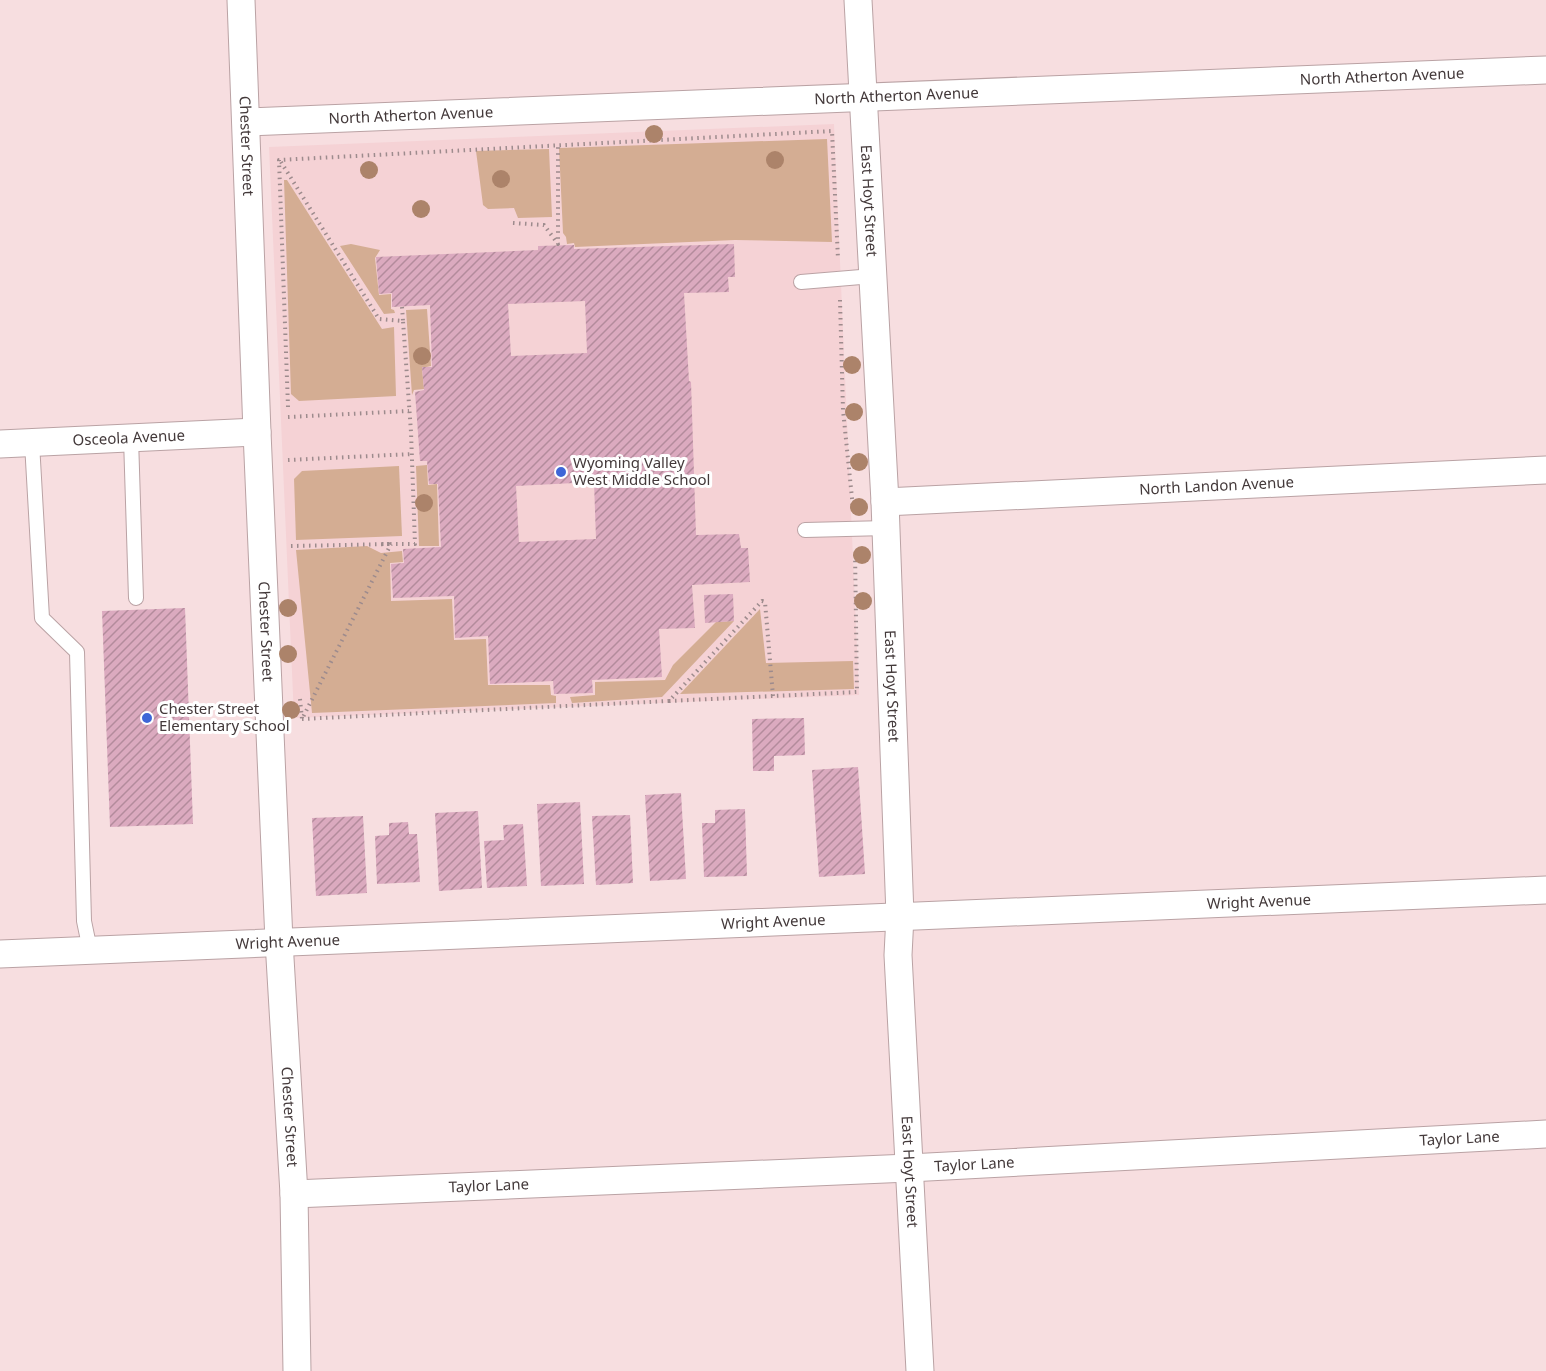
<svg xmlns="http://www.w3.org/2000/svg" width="1546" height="1371" viewBox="0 0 1546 1371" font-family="'Noto Sans',sans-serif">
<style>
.built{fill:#f5d2d5}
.green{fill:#d4ad93}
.building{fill:url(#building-hatch);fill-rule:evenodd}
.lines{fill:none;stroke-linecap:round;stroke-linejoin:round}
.service-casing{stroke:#baa2a4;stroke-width:16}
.minor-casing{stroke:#baa2a4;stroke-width:29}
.path{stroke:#9d8b8d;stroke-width:4;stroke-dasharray:1.5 4.5;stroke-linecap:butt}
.service{stroke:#fff;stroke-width:14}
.minor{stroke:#fff;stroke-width:27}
.tree{fill:#ac836a}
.poi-dot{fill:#3e66d7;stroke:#fff;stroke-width:2}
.labels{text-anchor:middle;stroke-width:6;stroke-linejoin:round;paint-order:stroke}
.street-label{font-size:15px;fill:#43393a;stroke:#fff}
.poi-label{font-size:15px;fill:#43393a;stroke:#fff;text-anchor:start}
</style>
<defs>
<pattern id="building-hatch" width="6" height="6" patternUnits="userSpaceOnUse" patternTransform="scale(1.5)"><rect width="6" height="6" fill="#dbaabf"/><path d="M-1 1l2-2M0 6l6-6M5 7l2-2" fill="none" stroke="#b38b9c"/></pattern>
</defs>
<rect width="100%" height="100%" fill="#f7dee0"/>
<polygon class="built" points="834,124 859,695 294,718 269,147"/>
<g class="green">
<polygon points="827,139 832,242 735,240 575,247 574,243 567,244 566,237 563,233 559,148"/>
<polygon points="549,149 552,217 518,218 514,208 488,209 483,205 476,151"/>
<polygon points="284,180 287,180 382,329 394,327 396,396 299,401 291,394"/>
<polygon points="351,244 380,250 375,258 379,295 391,294 391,309 394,310 395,313 384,314 340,246"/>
<polygon points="427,309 431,366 422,368 424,389 414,390 412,395 406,310"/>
<polygon points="427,465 428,485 437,484 439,546 419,546 416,466"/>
<polygon points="399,466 402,536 296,540 294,479 302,471"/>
<polygon points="367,546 381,553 402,551 403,562 390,563 391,601 452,599 454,640 486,639 488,685 550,685 551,695 556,696 556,703 312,713 296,550"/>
<polygon points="760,609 766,663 853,661 854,689 680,694"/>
<polygon points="734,621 662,697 572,703 570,697 595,695 595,682 665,680 673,665 716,622"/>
</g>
<g class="building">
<path d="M734 244 735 277H728L729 292 684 293 689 381 691 382 696 535 739 534 741 548H748L750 582 692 585 695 628 659 629 662 677 592 680 593 693 554 694 553 681 490 684 488 636 455 638 454 596 393 598 391 564 404 563 403 549 441 547 438 484H429L427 461H420L415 392 424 390 422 367H432L430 305 392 307V293L379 294 376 257 538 250V246L574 245V249ZM585 301 587 353 511 356 508 304ZM594 482 596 539 519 542 516 486Z"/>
<polygon points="733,594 734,621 705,623 704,595"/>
<polygon points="185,608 193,824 110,827 102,611"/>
<polygon points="804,718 805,755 774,756 774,771 753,771 752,719"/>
<polygon points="858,767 865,874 819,877 812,770"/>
<polygon points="681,793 686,879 650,881 645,795"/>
<polygon points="580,802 584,884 541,886 537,804"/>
<polygon points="745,809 747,876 704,877 702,823 715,823 715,810"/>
<polygon points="478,811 482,888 439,891 435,813"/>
<polygon points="630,815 633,883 596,885 592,816"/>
<polygon points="363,816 367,893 316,896 312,818"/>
<polygon points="408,822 409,834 417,834 420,882 377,884 375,836 389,835 389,823"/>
<polygon points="523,824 527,886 487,888 484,841 504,840 503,825"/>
</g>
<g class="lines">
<defs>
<g id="service">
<polyline points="801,282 873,276"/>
<polyline points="131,438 136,598"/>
<polyline points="32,443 42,618 77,652 84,921 90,950"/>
<polyline points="805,530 887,528"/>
</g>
<g id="minor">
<path id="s1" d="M241 0 257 432 279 941 294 1194 297 1371"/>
<path id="s2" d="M858 0 885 502 900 916 898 955 920 1371"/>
<path id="s3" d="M247 122 1546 70"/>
<path id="s4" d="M0 444 257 432"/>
<path id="s5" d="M885 502 1546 470"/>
<path id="s6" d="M0 954 1546 890"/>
<path id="s7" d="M294 1194 909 1168 1546 1134"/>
</g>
</defs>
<use href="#service" class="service-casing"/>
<use href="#minor" class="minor-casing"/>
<g class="path">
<polyline points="281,162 379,319 403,321 411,432 415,544 391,544 302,719"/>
<polyline points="513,223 544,225 558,244 558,145"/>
<polyline points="840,300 843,410 853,508"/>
<polyline points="402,307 403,321"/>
<polyline points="288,407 279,160 832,131 838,259"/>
<polyline points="288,417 409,411"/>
<polyline points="288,460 412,454"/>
<polyline points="382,544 391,544"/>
<polyline points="291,546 392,544"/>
<polyline points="300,699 302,719"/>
<polyline points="669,701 857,692 855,551"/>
<polyline points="302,719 669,701 762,601 765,602 773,696"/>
</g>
<use href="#service" class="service"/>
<use href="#minor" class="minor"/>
</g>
<g class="tree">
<circle cx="654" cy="134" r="9"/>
<circle cx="775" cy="160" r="9"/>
<circle cx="369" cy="170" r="9"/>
<circle cx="501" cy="179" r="9"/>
<circle cx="421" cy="209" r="9"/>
<circle cx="422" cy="356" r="9"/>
<circle cx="852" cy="365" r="9"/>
<circle cx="854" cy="412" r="9"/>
<circle cx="859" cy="462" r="9"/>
<circle cx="424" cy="503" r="9"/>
<circle cx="859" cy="507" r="9"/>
<circle cx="862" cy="555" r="9"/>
<circle cx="863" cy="601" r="9"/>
<circle cx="288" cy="608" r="9"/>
<circle cx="288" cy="654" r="9"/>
<circle cx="291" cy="710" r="9"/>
</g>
<g class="poi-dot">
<circle cx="561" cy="472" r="6"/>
<circle cx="147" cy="718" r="6"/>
</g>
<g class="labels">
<g class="street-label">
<text dy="5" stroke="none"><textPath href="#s3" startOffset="1136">North Atherton Avenue</textPath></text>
<text dy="5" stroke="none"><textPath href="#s3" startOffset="650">North Atherton Avenue</textPath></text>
<text dy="5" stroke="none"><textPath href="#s3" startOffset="164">North Atherton Avenue</textPath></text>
<text dy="5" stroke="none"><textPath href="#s1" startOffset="146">Chester Street</textPath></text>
<text dy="5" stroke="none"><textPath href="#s2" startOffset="201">East Hoyt Street</textPath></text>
<text dy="5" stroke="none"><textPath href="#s4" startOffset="129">Osceola Avenue</textPath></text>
<text dy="5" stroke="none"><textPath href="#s5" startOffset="332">North Landon Avenue</textPath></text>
<text dy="5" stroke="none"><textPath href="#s1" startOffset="632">Chester Street</textPath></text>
<text dy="5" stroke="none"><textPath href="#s2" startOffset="687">East Hoyt Street</textPath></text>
<text dy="5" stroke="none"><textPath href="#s6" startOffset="1260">Wright Avenue</textPath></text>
<text dy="5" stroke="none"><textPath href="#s6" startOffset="774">Wright Avenue</textPath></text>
<text dy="5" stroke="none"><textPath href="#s6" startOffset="288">Wright Avenue</textPath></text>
<text dy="5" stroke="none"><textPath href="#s1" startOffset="1118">Chester Street</textPath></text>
<text dy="5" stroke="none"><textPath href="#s7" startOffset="1167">Taylor Lane</textPath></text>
<text dy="5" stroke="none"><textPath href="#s7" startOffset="681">Taylor Lane</textPath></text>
<text dy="5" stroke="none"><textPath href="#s2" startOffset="1173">East Hoyt Street</textPath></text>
<text dy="5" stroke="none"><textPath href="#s7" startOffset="195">Taylor Lane</textPath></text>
</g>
<g class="poi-label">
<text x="573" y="468">Wyoming Valley<tspan x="573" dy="17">West Middle School</tspan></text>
<text x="159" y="714">Chester Street<tspan x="159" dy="17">Elementary School</tspan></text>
</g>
</g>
</svg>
